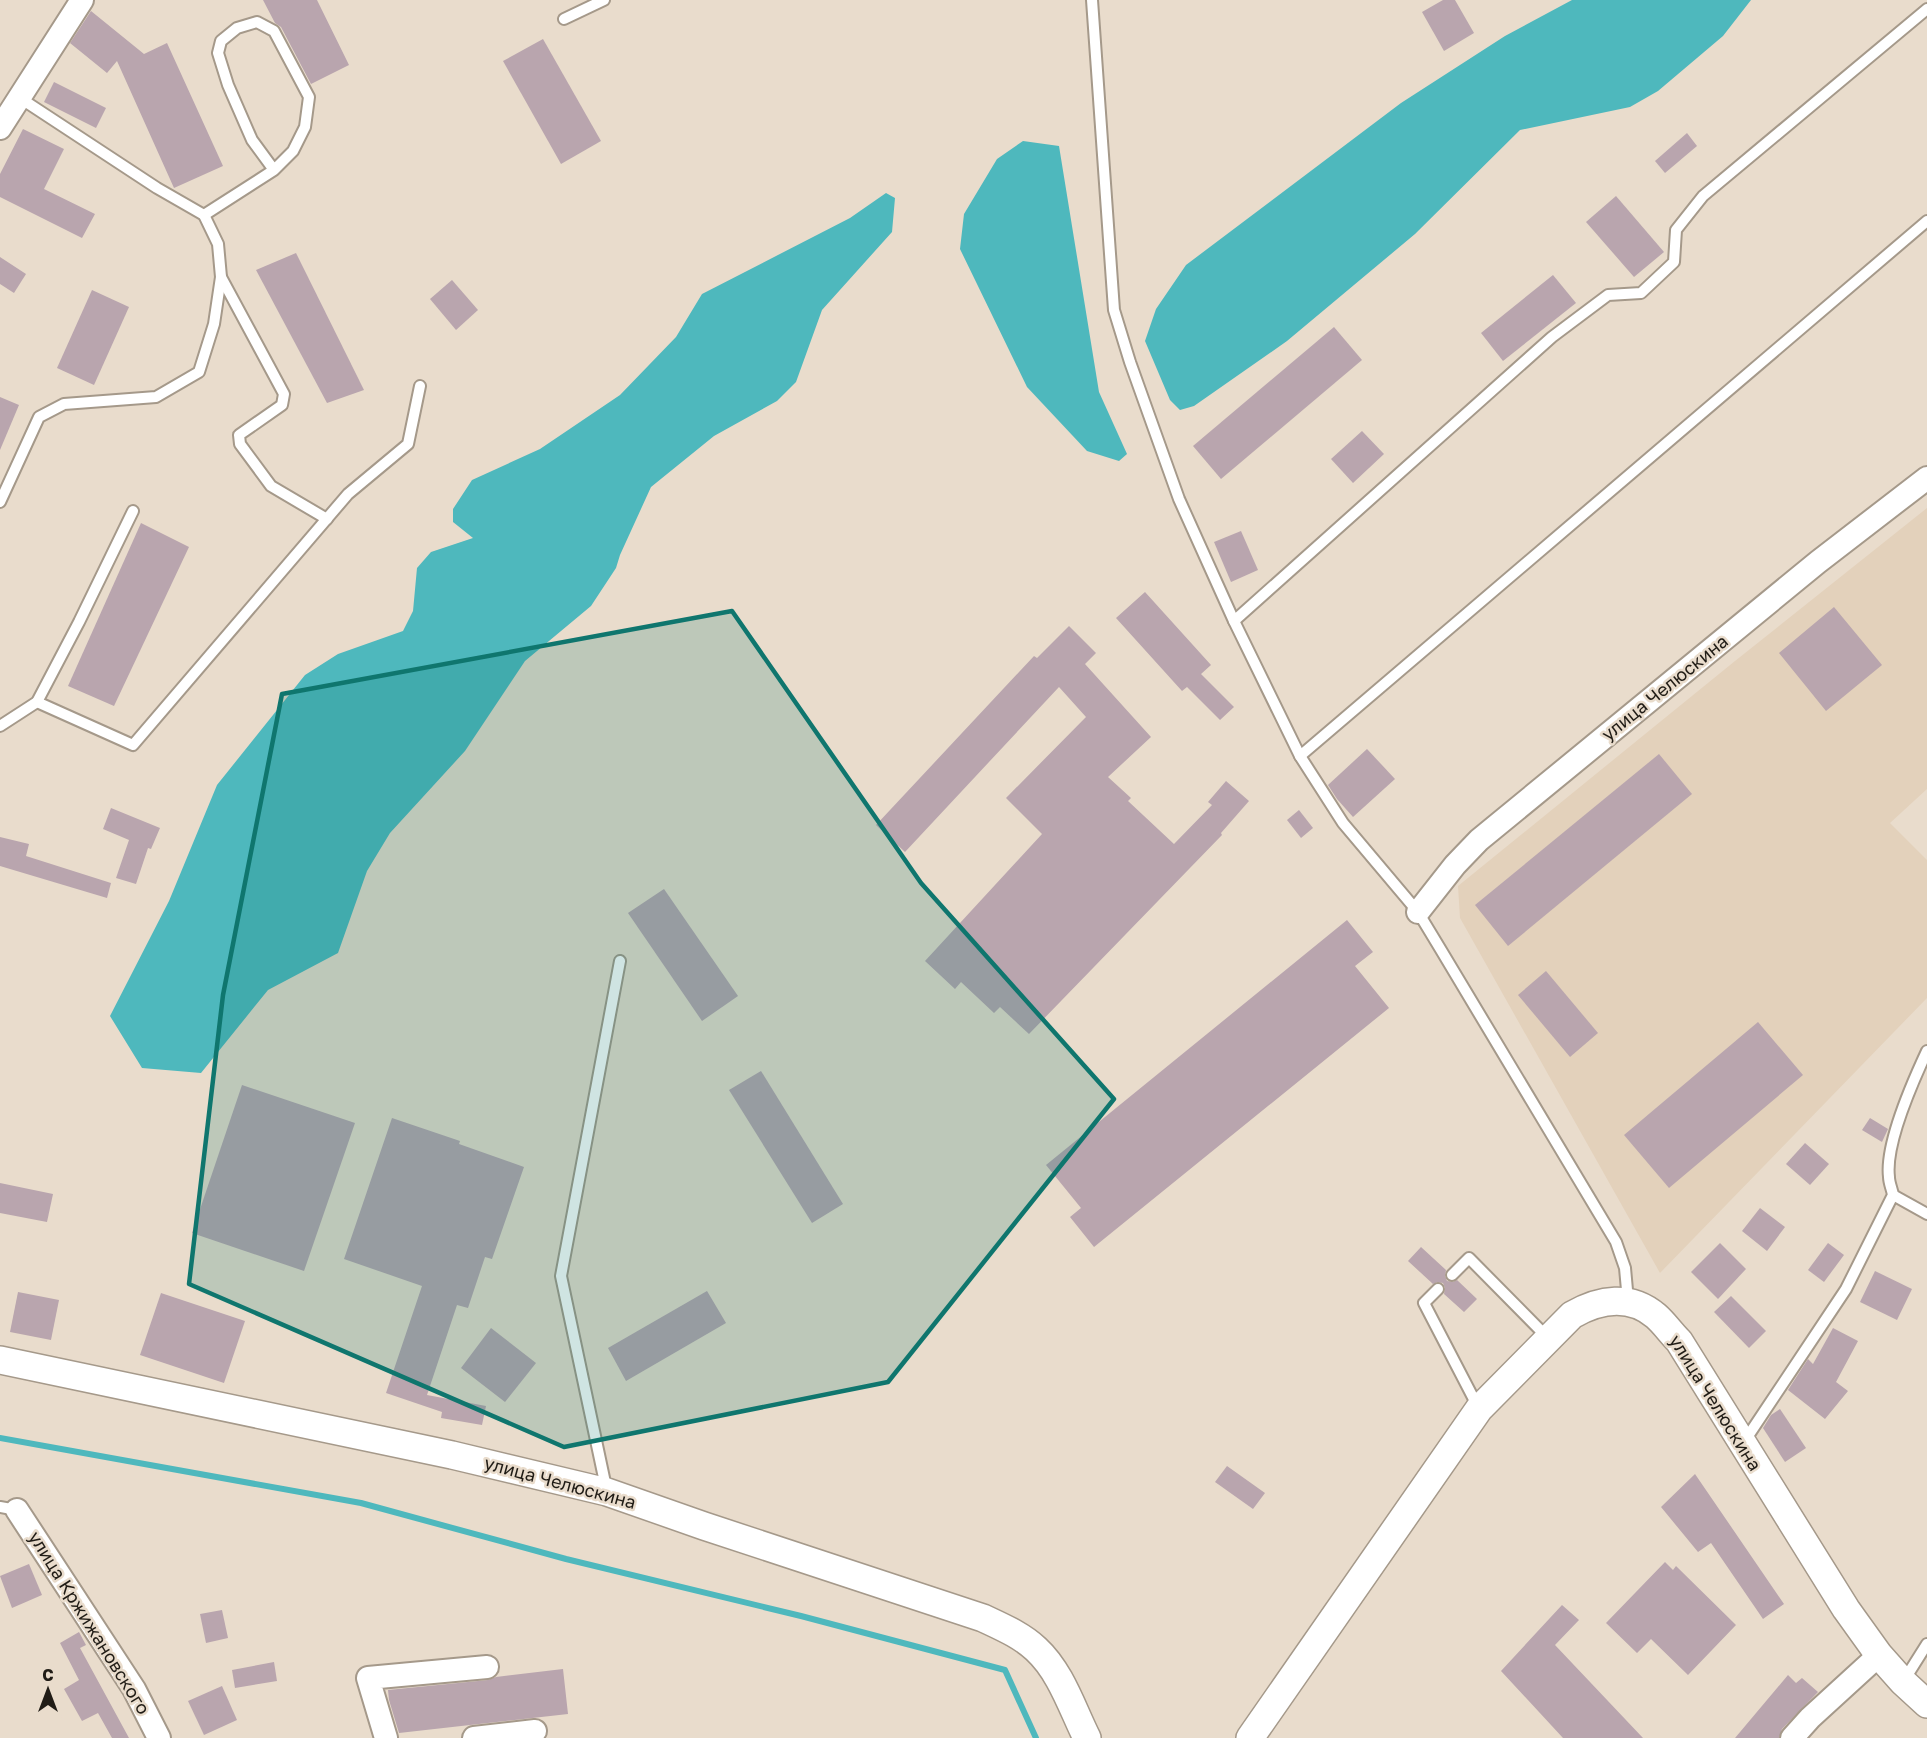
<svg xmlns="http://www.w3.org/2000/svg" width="1927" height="1738" viewBox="0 0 1927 1738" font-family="'Golos Text',sans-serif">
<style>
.built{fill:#e3d1bb}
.water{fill:#4eb8bd}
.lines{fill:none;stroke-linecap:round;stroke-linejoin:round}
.stream{stroke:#4eb8bd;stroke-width:6}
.building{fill:#b9a5ae}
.service-casing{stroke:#a5998a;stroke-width:14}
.minor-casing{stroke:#a5998a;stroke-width:26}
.tertiary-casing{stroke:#a5998a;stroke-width:30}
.service{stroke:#fff;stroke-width:10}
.minor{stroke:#fff;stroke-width:22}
.tertiary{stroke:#fff;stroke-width:27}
.marked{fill:#0f766e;fill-opacity:0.2;stroke:#0f766e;stroke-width:4.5;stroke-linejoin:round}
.labels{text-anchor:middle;stroke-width:5;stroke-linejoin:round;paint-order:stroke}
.street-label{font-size:18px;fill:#201c16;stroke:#e9dccc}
</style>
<rect width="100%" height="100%" fill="#e9dccc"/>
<polygon class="built" points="1927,508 1927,789 1890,823 1927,860 1927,998 1660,1273 1460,918 1458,886 1735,661"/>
<g class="water">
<polygon points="1572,0 1751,0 1723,36 1658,91 1630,107 1520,130 1415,234 1287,341 1194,406 1180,410 1170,400 1145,341 1156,309 1186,265 1401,103 1505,36"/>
<polygon points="1023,141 1059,146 1099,392 1127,454 1119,461 1087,451 1027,387 960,249 964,214 997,159"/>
<polygon points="886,193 895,198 892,232 822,310 796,382 777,401 714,436 651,487 620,555 616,568 591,606 525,661 465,751 390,833 367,871 338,953 268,990 201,1073 142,1068 110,1016 169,901 217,785 305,675 338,654 403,631 413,611 417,568 431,552 473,538 453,522 453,509 472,480 540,449 620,395 676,337 702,294 850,218"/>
</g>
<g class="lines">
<polyline class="stream" points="0,1438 361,1503 566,1559 801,1616 1005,1670 1036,1738"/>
</g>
<g class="building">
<polygon points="263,0 317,0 349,65 311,84 281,27 275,23"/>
<polygon points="1443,0 1455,0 1474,33 1444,51 1422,12"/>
<polygon points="91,11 144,54 167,43 223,166 174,188 117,61 107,73 70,43"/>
<polygon points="543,39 601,141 561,164 503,61"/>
<polygon points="54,82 106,108 96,128 44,102"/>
<polygon points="23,129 64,149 44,189 95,214 82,238 0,197 0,174"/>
<polygon points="1687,133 1697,146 1665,173 1655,161"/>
<polygon points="1616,196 1664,252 1634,277 1586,222"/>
<polygon points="296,253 364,390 327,403 256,270"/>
<polygon points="0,257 26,274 14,293 0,284"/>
<polygon points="1553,275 1576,303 1503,361 1481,333"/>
<polygon points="452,280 478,310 456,330 430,299"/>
<polygon points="92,290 129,307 94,385 57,368"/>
<polygon points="1334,327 1362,360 1221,479 1193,446"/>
<polygon points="0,397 19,405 0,450"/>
<polygon points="1362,431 1384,454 1353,483 1331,459"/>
<polygon points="141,523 189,547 114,706 68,686"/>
<polygon points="1241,531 1258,570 1231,582 1214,542"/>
<polygon points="1145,592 1211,665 1201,674 1234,707 1220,720 1187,687 1182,691 1116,618"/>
<polygon points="1834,607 1882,665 1826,711 1779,653"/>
<polygon points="1069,626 1096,653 1085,664 1151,737 1108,777 1131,798 1128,801 1174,844 1212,805 1208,802 1226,781 1249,801 1221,833 1222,835 1029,1034 1000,1007 994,1013 961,982 955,989 925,961 1042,834 1006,798 1086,717 1059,687 905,852 876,825 1034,656 1037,658"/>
<polygon points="1367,749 1395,779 1353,817 1337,799 1328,785"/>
<polygon points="1659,754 1692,794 1508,946 1475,905"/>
<polygon points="111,808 160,828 151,849 148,848 136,884 116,878 129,840 103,829"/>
<polygon points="1299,810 1313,828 1301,838 1287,820"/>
<polygon points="0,837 29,844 26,856 111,883 107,898 0,866"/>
<polygon points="664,889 738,996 702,1021 628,913"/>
<polygon points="1347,920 1373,952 1355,966 1389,1008 1094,1247 1070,1217 1081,1208 1046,1165"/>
<polygon points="1546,971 1598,1033 1570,1057 1518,995"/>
<polygon points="1758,1022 1803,1075 1669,1188 1624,1135"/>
<polygon points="761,1071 843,1204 812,1223 729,1090"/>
<polygon points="242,1085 355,1123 304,1271 192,1233"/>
<polygon points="392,1118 460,1141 459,1144 524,1167 492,1259 485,1257 468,1308 457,1305 427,1395 486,1406 482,1425 441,1418 442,1412 386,1393 422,1286 344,1259"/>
<polygon points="1870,1118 1888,1129 1882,1142 1862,1130"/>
<polygon points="1805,1143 1829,1164 1810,1185 1786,1164"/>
<polygon points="0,1183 53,1194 47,1222 0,1213"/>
<polygon points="1760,1208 1785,1227 1767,1251 1742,1231"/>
<polygon points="1720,1243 1746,1269 1718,1299 1691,1272"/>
<polygon points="1828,1243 1844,1255 1824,1282 1808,1270"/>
<polygon points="1421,1247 1446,1270 1445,1276 1447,1281 1453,1282 1457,1280 1477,1299 1464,1312 1444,1294 1445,1288 1443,1283 1437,1282 1433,1284 1408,1261"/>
<polygon points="1875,1271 1912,1289 1897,1320 1860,1302"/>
<polygon points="707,1291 726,1323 626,1381 608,1348"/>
<polygon points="18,1292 59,1300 51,1340 10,1332"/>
<polygon points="161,1293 245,1321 224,1383 140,1355"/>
<polygon points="1731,1296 1766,1331 1749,1348 1714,1312"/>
<polygon points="491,1328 536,1363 505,1402 461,1368"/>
<polygon points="1833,1328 1858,1341 1836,1382 1848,1391 1825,1419 1788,1390 1808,1359 1813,1364"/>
<polygon points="1780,1409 1806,1448 1785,1462 1763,1428 1771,1415"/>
<polygon points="1227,1466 1265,1493 1253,1509 1215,1482"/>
<polygon points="1695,1474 1784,1604 1763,1619 1711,1543 1698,1552 1661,1507"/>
<polygon points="1665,1562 1673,1570 1676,1566 1736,1625 1688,1675 1651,1639 1637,1653 1606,1623"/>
<polygon points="29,1564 42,1595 12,1608 0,1576"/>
<polygon points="1562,1605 1579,1620 1555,1645 1643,1738 1563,1738 1501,1671"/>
<polygon points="222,1610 228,1638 206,1643 200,1614"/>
<polygon points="79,1632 86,1645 80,1648 129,1738 112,1738 98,1713 82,1721 64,1689 79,1680 60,1643"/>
<polygon points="274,1662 277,1681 235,1688 232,1670"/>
<polygon points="563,1669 568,1714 399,1733 389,1700 388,1690 488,1680 496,1677"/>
<polygon points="1788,1675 1796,1683 1802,1678 1818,1692 1782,1729 1779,1738 1735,1738"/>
<polygon points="222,1686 237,1720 204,1735 188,1701"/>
</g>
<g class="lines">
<defs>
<g id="service">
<polyline points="1092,0 1114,310 1130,362 1179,499 1234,621 1300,756 1343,823 1418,912 1441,950 1616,1242 1625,1268 1628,1301"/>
<polyline points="564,19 604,0"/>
<polyline points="204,215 274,170 293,151 305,127 309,97 274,31 257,22 237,28 221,41 218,53 228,85 252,140 274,170"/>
<polyline points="221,277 284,394 282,405 239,435 240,444 271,486 327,519"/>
<polyline points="0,502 39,417 64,404 156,397 199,372 214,324 221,277 218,244 204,215 157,188 20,98"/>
<polyline points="1234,621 1552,337 1608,295 1641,293 1674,262 1676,230 1703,196 1927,9"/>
<polyline points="37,702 133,745 348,494 408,444 420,386"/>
<polyline points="0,726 37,702 79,622 133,511"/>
<polyline points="1300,756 1927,221"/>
<polyline points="1893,1195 1927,1214"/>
<polyline points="1452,1275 1469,1258 1548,1338"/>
<polyline points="1438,1289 1424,1303 1478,1407"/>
<path d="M1744 1442 1846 1289 1893 1195C1892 1189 1889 1183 1889 1177 1885 1145 1913 1081 1927 1051"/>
<polyline points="607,1492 561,1276 620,961"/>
<polyline points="0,1507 17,1510"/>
<polyline points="1903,1682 1927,1644"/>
</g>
<g id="minor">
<polyline points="0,128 82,0"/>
<polyline points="1418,912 1455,865 1479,840 1818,562 1927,478"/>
<polyline points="17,1510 134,1689 159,1738"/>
<polyline points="386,1738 368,1678 487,1667"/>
<polyline points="474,1738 535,1731"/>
<polyline points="1792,1738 1810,1718 1879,1655"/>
</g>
<g id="tertiary">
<path d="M0 1360 452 1455 607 1492 704 1526 983 1618C1002 1627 1021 1635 1036 1649 1061 1672 1072 1708 1087 1738"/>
<path d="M1250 1738 1479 1409 1572 1315C1600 1299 1630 1294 1656 1316 1664 1323 1671 1333 1679 1341L1846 1609 1879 1655 1903 1682 1927 1704"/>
</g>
</defs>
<use href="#service" class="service-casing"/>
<use href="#minor" class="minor-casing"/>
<use href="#tertiary" class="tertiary-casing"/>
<use href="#service" class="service"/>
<use href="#minor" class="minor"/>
<use href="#tertiary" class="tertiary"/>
</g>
<path class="marked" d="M732 611 921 883 1114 1099 888 1382 564 1447 189 1284 223 995 282 694Z"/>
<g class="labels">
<g class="street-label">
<text transform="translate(1665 688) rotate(-39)" y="6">улица Челюскина</text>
<text transform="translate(1715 1403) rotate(58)" y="6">улица Челюскина</text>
<text transform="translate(560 1483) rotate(15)" y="6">улица Челюскина</text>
<text transform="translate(89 1623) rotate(58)" y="6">улица Кржижановского</text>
</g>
</g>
<g transform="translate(48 1690)" stroke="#e9dccc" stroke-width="4.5" paint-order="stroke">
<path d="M0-4.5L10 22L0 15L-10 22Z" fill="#201c16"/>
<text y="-9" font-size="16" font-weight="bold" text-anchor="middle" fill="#201c16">С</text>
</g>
</svg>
